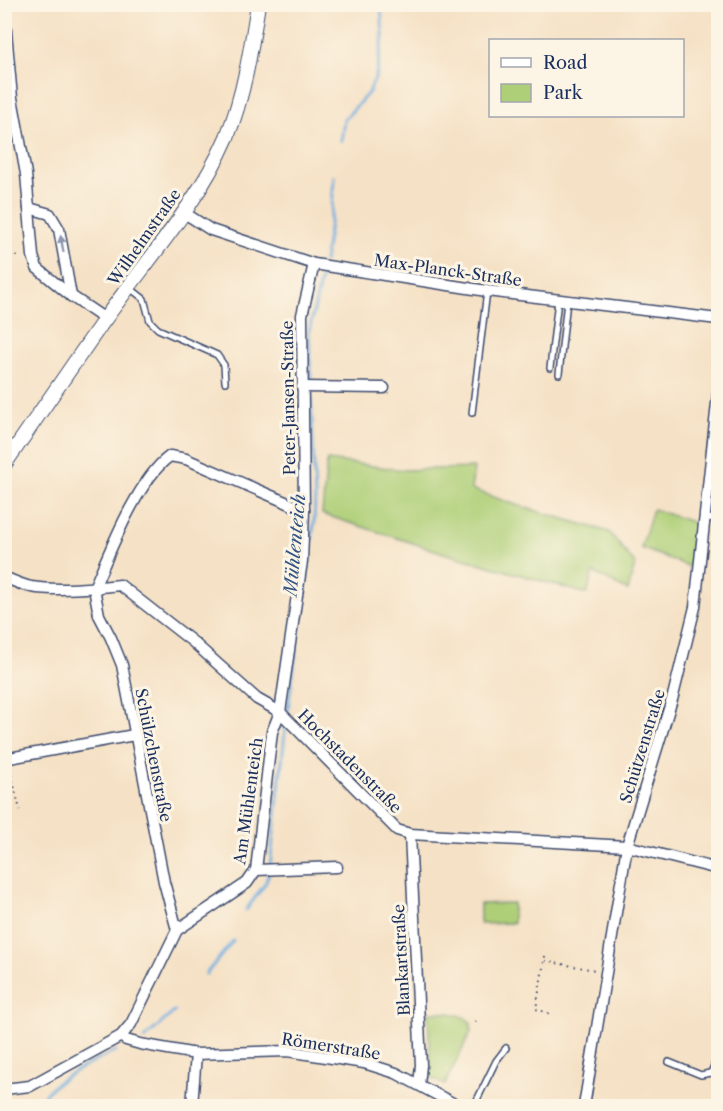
<svg xmlns="http://www.w3.org/2000/svg" width="723" height="1111" viewBox="0 0 723 1111" font-family="'Libre Caslon Text',serif">
<style>
.green{fill:#aecf77;stroke:#647f6a;stroke-width:1.5}
.lines{fill:none;stroke-linecap:round;stroke-linejoin:round}
.stream{stroke:#6babde;stroke-width:3}
.service-casing{stroke:#3c4a6d;stroke-width:8}
.minor-casing{stroke:#3c4a6d;stroke-width:13}
.secondary-casing{stroke:#3c4a6d;stroke-width:16}
.path{stroke:#3c4a6d;stroke-width:2;stroke-dasharray:1.5 4.5;stroke-linecap:butt}
.service{stroke:#fff;stroke-width:5}
.minor{stroke:#fff;stroke-width:10}
.secondary{stroke:#fff;stroke-width:14}
.oneway{fill:#8d97ae}
.labels{text-anchor:middle;stroke-width:6;stroke-linejoin:round;paint-order:stroke}
.street-label{font-size:16px;fill:#1b2f5e;stroke:#fcf5e5}
.water-label{font-size:18px;font-style:italic;fill:#335484;stroke:#fcf5e5}
</style>
<rect width="100%" height="100%" fill="#fcf5e5"/>
<filter id="ink" filterUnits="userSpaceOnUse"><feTurbulence type="fractalNoise" baseFrequency=".0167" numOctaves="2"/><feDisplacementMap in="SourceGraphic" scale="12" xChannelSelector="R" yChannelSelector="G"/><feConvolveMatrix kernelMatrix="1 2 1 2 8 2 1 2 1" color-interpolation-filters="sRGB"/></filter>
<filter id="wash" filterUnits="userSpaceOnUse"><feTurbulence type="fractalNoise" baseFrequency=".008" numOctaves="4" result="noise"/><feDisplacementMap in="SourceGraphic" scale="24" xChannelSelector="R" yChannelSelector="G"/><feGaussianBlur stdDeviation="1.35" result="paint"/><feColorMatrix in="noise" values="0 0 0 0 0 0 0 0 0 0 0 0 0 0 0 0 0 1.4 0 .05"/><feComposite in="paint" operator="in"/></filter>
<g filter="url(#wash)">
<rect width="100%" height="100%" fill="#f5e1c5"/>
<g class="green">
<polygon points="327,460 403,470 474,468 471,489 516,505 609,532 635,564 628,591 593,572 587,594 447,554 322,514"/>
<polygon points="653,509 695,523 690,567 641,548"/>
<polygon points="513,903 513,923 480,924 480,904"/>
<path d="M428 1012C442 1013 461 1011 471 1023V1031L445 1085 431 1078Z"/>
</g>
<g class="lines">
<g class="stream">
<polyline points="341,141 344,120 369,92 376,76 383,37 381,4"/>
<polyline points="324,262 332,209 334,176"/>
<polyline points="311,384 309,332 323,269"/>
<polyline points="287,715 314,523 315,497 311,390"/>
<polyline points="270,867 286,724"/>
<polyline points="246,910 265,884 269,873"/>
<polyline points="206,974 233,941"/>
<polyline points="144,1039 175,1011"/>
<path d="M38 1106C49 1079 91 1064 116 1051"/>
</g>
</g>
</g>
<g filter="url(#ink)">
<g class="lines">
<defs>
<g id="service">
<polyline points="130,288 144,299 150,321 158,329 217,355 224,365 225,382"/>
<polyline points="550,368 558,300"/>
<polyline points="559,374 567,301"/>
<polyline points="472,413 487,291"/>
<polyline points="706,518 718,519"/>
<polyline points="669,1062 701,1075 714,1072"/>
<polyline points="474,1106 496,1061 506,1048"/>
</g>
<g id="minor">
<polyline points="4,9 12,98 26,174 33,256 37,268 71,296 105,319"/>
<polyline points="29,208 50,214 59,229 71,296"/>
<polyline points="183,212 211,230 314,264 487,291 718,319"/>
<polyline points="302,387 384,388"/>
<path d="M4 577C13 581 22 585 31 587 55 591 96 588 120 585L193 642 257 699 280 712 397 830 410 834 627 846 718 869"/>
<polyline points="94,588 99,615 111,638 122,665 164,882 177,930"/>
<path d="M94 588C110 551 138 479 170 456L186 459 304 510"/>
<polyline points="4,759 134,735"/>
<polyline points="410,834 421,1065 419,1085"/>
<polyline points="256,870 337,867"/>
<polyline points="121,1036 126,1040 140,1044 196,1054 288,1051 364,1063 396,1073 458,1106"/>
<polyline points="718,1063 714,1072 718,1074"/>
<polyline points="4,1089 30,1086 121,1036 131,1024 177,930 247,883 256,870 272,732 280,712 302,561 304,510 302,315 314,264"/>
<polyline points="192,1106 196,1054"/>
<polyline points="584,1106 627,846 673,696 695,607 718,394"/>
</g>
<path id="secondary" d="M4 465C38 416 71 367 105 319 147 260 198 204 227 137 244 95 251 49 258 4"/>
</defs>
<use href="#service" class="service-casing"/>
<use href="#minor" class="minor-casing"/>
<use href="#secondary" class="secondary-casing"/>
<g class="path">
<polyline points="4,256 21,256"/>
<polyline points="10,769 20,810"/>
<polyline points="545,956 536,1009 551,1014"/>
<polyline points="545,961 595,970"/>
<polyline points="475,1022 477,1020"/>
</g>
<use href="#service" class="service"/>
<use href="#minor" class="minor"/>
<use href="#secondary" class="secondary"/>
</g>
<defs><path id="oneway-solid" d="M-6-.8H1V-3.2L6.5 0L1 3.2V.8H-6Z" transform="scale(1.5)"/></defs>
<use class="oneway" href="#oneway-solid" transform="translate(62 244) rotate(-100)"/>
</g>
<g class="labels">
<g class="street-label">
<text transform="translate(144 237) rotate(-55)" y="6">Wilhelmstraße</text>
<text transform="translate(448 270) rotate(8)" y="6">Max-Planck-Straße</text>
<text transform="translate(288 398) rotate(-91)" y="6">Peter-Jansen-Straße</text>
<text transform="translate(642 746) rotate(-73)" y="6">Schützenstraße</text>
<text transform="translate(154 755) rotate(79)" y="6">Schülzchenstraße</text>
<text transform="translate(350 761) rotate(45)" y="6">Hochstadenstraße</text>
<text transform="translate(248 801) rotate(-82)" y="6">Am Mühlenteich</text>
<text transform="translate(401 960) rotate(-93)" y="6">Blankartstraße</text>
<text transform="translate(331 1046) rotate(9)" y="6">Römerstraße</text>
</g>
<g class="water-label">
<text transform="translate(295 545) rotate(-85)" y="6">Mühlenteich</text>
</g>
</g>
<rect width="723" height="1111" fill="none" stroke="#fcf5e5" stroke-width="24"/>
<rect x="489" y="39" width="195" height="78" fill="#fcf5e5" stroke="#a2a6af" stroke-width="1.5"/>
<rect x="501" y="58" width="30" height="9" fill="#ffffff" stroke="#a2a6af" stroke-width="1.5"/>
<text x="543" y="69" font-size="18" fill="#1b2f5e">Road</text>
<rect x="501" y="84" width="30" height="18" fill="#aecf77" stroke="#a2a6af" stroke-width="1.5"/>
<text x="543" y="99" font-size="18" fill="#1b2f5e">Park</text>
</svg>
